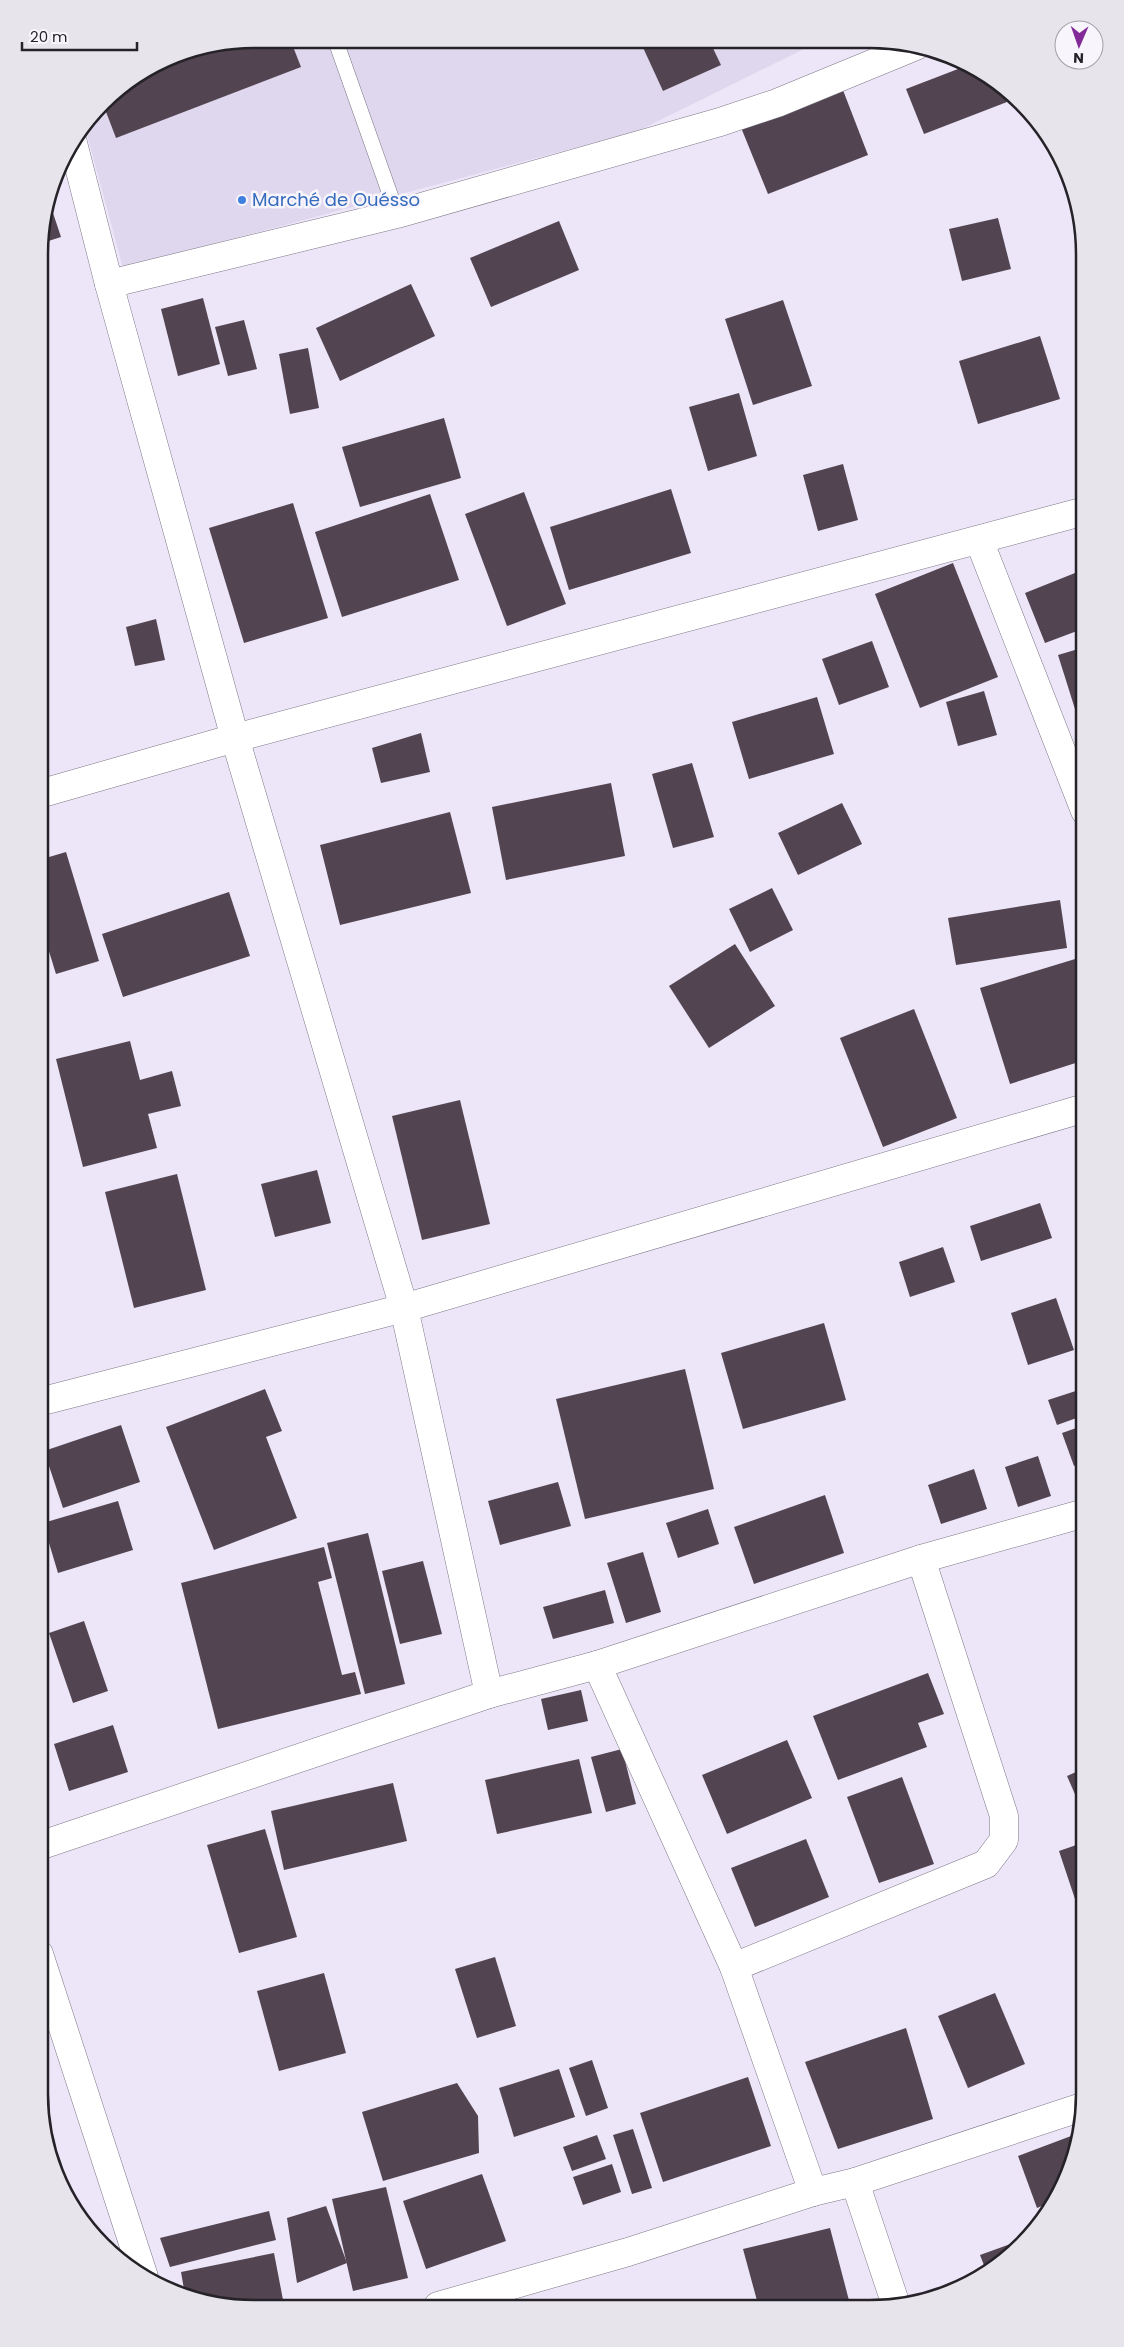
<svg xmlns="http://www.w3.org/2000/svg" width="1124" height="2347" viewBox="0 0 1124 2347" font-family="Poppins,sans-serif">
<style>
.commercial{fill:#dfd7ed}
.building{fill:#524551}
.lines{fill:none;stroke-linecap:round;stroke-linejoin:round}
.lane-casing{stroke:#7e7888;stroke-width:16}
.street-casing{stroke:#7e7888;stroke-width:29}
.secondary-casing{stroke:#7e7888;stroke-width:29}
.lane{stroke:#fff;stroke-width:15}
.street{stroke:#fff;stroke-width:28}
.secondary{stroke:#fff;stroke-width:28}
.shop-dot{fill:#3f7fe0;stroke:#f8f5fc;stroke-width:2}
.labels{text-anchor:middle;stroke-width:5;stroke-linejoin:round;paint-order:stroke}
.shop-label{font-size:18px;fill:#366cbe;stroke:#f8f5fc;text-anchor:start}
.rim{fill:none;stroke:#252228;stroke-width:2.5}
</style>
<rect width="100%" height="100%" fill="#ede6f8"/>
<polygon class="commercial" points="253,39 818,42 638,131 123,268 85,127 112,92 171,55"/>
<g class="building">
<polygon points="253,39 290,39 301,67 116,138 103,104 112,92 171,55"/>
<polygon points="355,39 380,40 381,40 360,49"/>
<polygon points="640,41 710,42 721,65 663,91"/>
<polygon points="971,64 1000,84 1007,102 924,134 906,89"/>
<polygon points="841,85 868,155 768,194 740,125"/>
<polygon points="49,201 61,237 39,244 39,239"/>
<polygon points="998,218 1011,269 962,281 949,229"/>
<polygon points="559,221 579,270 491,307 470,258"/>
<polygon points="411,284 435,336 340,381 316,328"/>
<polygon points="203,298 220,364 178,376 161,309"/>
<polygon points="783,300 812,386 753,405 725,319"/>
<polygon points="244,320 257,369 228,376 215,327"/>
<polygon points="1040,336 1060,399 978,424 959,361"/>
<polygon points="308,348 319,408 290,414 279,354"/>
<polygon points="739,393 757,456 708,471 689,407"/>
<polygon points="444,418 461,478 360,507 342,447"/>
<polygon points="39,428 48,439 39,446"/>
<polygon points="843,464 858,520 818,531 803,475"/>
<polygon points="671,489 691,553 569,590 550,527"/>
<polygon points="524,492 566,604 507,626 465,514"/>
<polygon points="430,494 459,580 342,617 315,532"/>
<polygon points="293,503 328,618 244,643 209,528"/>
<polygon points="953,563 998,677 920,708 875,594"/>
<polygon points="1085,569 1085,628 1045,643 1025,593"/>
<polygon points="156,619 165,660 135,666 126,627"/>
<polygon points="872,641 889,687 839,705 822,659"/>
<polygon points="1085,647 1085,723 1080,725 1058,655"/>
<polygon points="984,691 997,735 958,746 946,702"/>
<polygon points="817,697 834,754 749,779 732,722"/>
<polygon points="421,733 430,772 381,783 372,748"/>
<polygon points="692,763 714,837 673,848 652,774"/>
<polygon points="611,783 625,856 506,880 492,807"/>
<polygon points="842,803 862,844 798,875 778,833"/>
<polygon points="450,812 471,893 340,925 320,845"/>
<polygon points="66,852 99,961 56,974 39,919 39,860"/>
<polygon points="772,888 793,930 750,952 729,909"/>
<polygon points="229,892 250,956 123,997 102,934"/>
<polygon points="1060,900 1067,948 956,965 948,918"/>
<polygon points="735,944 775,1006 709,1048 669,986"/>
<polygon points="1085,956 1085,1060 1010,1084 980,988"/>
<polygon points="914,1009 957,1118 883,1147 840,1038"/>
<polygon points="130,1041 140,1080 172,1071 181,1106 148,1114 157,1148 83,1167 56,1059"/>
<polygon points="460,1100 490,1224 422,1240 392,1116"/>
<polygon points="1085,1151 1085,1168 1079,1153"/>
<polygon points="317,1170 331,1223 275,1237 261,1184"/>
<polygon points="177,1174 206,1290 134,1308 105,1192"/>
<polygon points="1040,1203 1052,1238 981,1261 970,1226"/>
<polygon points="943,1247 955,1282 910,1297 899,1262"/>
<polygon points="1056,1298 1074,1350 1028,1365 1011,1313"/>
<polygon points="824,1323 846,1400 743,1429 721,1353"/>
<polygon points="685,1369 714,1489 585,1519 556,1399"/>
<polygon points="1085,1388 1085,1415 1057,1425 1048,1400"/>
<polygon points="265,1389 282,1431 266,1437 297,1518 214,1550 166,1427"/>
<polygon points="121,1425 140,1482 63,1508 44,1451"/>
<polygon points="1085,1425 1085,1462 1074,1466 1062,1433"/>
<polygon points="1038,1456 1051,1496 1018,1507 1005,1467"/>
<polygon points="974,1469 987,1509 941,1524 928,1485"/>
<polygon points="558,1482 571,1526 500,1545 488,1501"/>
<polygon points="825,1495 844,1553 754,1584 734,1527"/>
<polygon points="118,1501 133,1550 58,1573 43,1523"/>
<polygon points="708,1509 719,1544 678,1558 666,1523"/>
<polygon points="368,1533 405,1684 365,1694 327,1543"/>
<polygon points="324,1547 332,1578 318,1582 342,1675 355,1672 361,1694 218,1729 181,1583"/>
<polygon points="643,1552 661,1612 626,1623 607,1563"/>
<polygon points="423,1561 442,1634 400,1644 382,1571"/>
<polygon points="605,1590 614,1623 553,1639 543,1607"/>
<polygon points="84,1621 108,1691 73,1703 49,1633"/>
<polygon points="928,1673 944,1714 918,1723 927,1747 838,1780 813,1716"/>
<polygon points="581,1690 588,1721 548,1730 541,1699"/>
<polygon points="113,1725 128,1772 69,1791 54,1744"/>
<polygon points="787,1740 812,1798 727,1834 702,1775"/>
<polygon points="622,1749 636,1804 606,1812 591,1757"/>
<polygon points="579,1759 592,1813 497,1834 485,1780"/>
<polygon points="1085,1768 1085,1817 1067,1776"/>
<polygon points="902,1777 934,1864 879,1883 847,1797"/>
<polygon points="393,1783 407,1841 284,1870 271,1811"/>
<polygon points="265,1829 297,1937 239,1953 207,1845"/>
<polygon points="806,1839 829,1897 755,1927 731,1868"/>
<polygon points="1085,1842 1085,1909 1079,1911 1059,1851"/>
<polygon points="495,1957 516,2026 477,2038 455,1969"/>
<polygon points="324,1973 346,2053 279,2071 257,1991"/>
<polygon points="995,1993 1025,2064 968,2088 938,2016"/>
<polygon points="906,2028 933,2119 838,2149 805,2062"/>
<polygon points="592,2060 608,2108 586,2116 569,2068"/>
<polygon points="559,2069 575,2117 514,2137 499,2088"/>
<polygon points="748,2077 771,2146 663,2182 640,2113"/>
<polygon points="457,2083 478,2116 479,2153 383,2181 362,2112"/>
<polygon points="633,2129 652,2188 632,2194 613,2135"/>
<polygon points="1079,2133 1069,2176 1054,2201 1037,2208 1018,2156"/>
<polygon points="597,2135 606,2159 572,2171 563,2147"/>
<polygon points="612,2164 621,2192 583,2205 573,2177"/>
<polygon points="482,2174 506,2241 426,2269 403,2201"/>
<polygon points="386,2187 408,2278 353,2291 332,2199"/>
<polygon points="326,2206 347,2263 297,2283 287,2218"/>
<polygon points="269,2211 276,2240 170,2267 160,2238"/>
<polygon points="830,2228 851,2308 759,2308 743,2249"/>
<polygon points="1027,2238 990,2272 987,2273 980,2255"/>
<polygon points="274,2253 284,2305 212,2304 185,2295 181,2272"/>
</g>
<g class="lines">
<defs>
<polyline id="lane" points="335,39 397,214"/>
<g id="street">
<polyline points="73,143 109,284 235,738 404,1308 489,1694"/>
<polyline points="109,284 397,214 720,122 777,103 918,45"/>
<polyline points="979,540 1085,811"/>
<polyline points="39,794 235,738 1085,511"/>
<polyline points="39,1402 404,1308 1085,1108"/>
<polyline points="597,1665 734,1967 813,2192"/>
<polyline points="39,1846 489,1694 597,1665 921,1559 1085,1513"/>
<polyline points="734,1967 986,1864 1004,1840 1004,1816 921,1559"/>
<polyline points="855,2182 896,2305"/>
<polyline points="438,2306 628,2252 813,2192 855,2182 1085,2106"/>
</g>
<polyline id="secondary" points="39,1954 144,2277"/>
</defs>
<use href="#lane" class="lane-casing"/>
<use href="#street" class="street-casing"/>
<use href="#secondary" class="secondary-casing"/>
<use href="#lane" class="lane"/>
<use href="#street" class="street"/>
<use href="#secondary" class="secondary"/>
</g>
<circle class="shop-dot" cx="242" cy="200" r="5"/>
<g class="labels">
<g class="shop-label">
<text x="252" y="206">Marché de Ouésso</text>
</g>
</g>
<path d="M0 0H1124V2347H0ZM254 48H870A206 206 0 0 1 1076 254V2094A206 206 0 0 1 870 2300H254A206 206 0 0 1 48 2094V254A206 206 0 0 1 254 48Z" fill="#e7e4eb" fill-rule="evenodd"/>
<path class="rim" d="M254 48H870A206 206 0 0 1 1076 254V2094A206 206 0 0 1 870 2300H254A206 206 0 0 1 48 2094V254A206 206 0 0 1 254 48Z"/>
<g transform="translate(1079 45) rotate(182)"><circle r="24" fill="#f8f5fc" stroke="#a4a1a7"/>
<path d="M0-4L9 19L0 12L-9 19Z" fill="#822b98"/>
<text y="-8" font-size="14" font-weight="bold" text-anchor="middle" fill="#252228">N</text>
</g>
<path d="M22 42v8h115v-8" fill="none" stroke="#252228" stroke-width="2.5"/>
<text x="30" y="42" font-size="15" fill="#252228" stroke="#f8f5fc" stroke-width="4" paint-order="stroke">20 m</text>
</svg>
